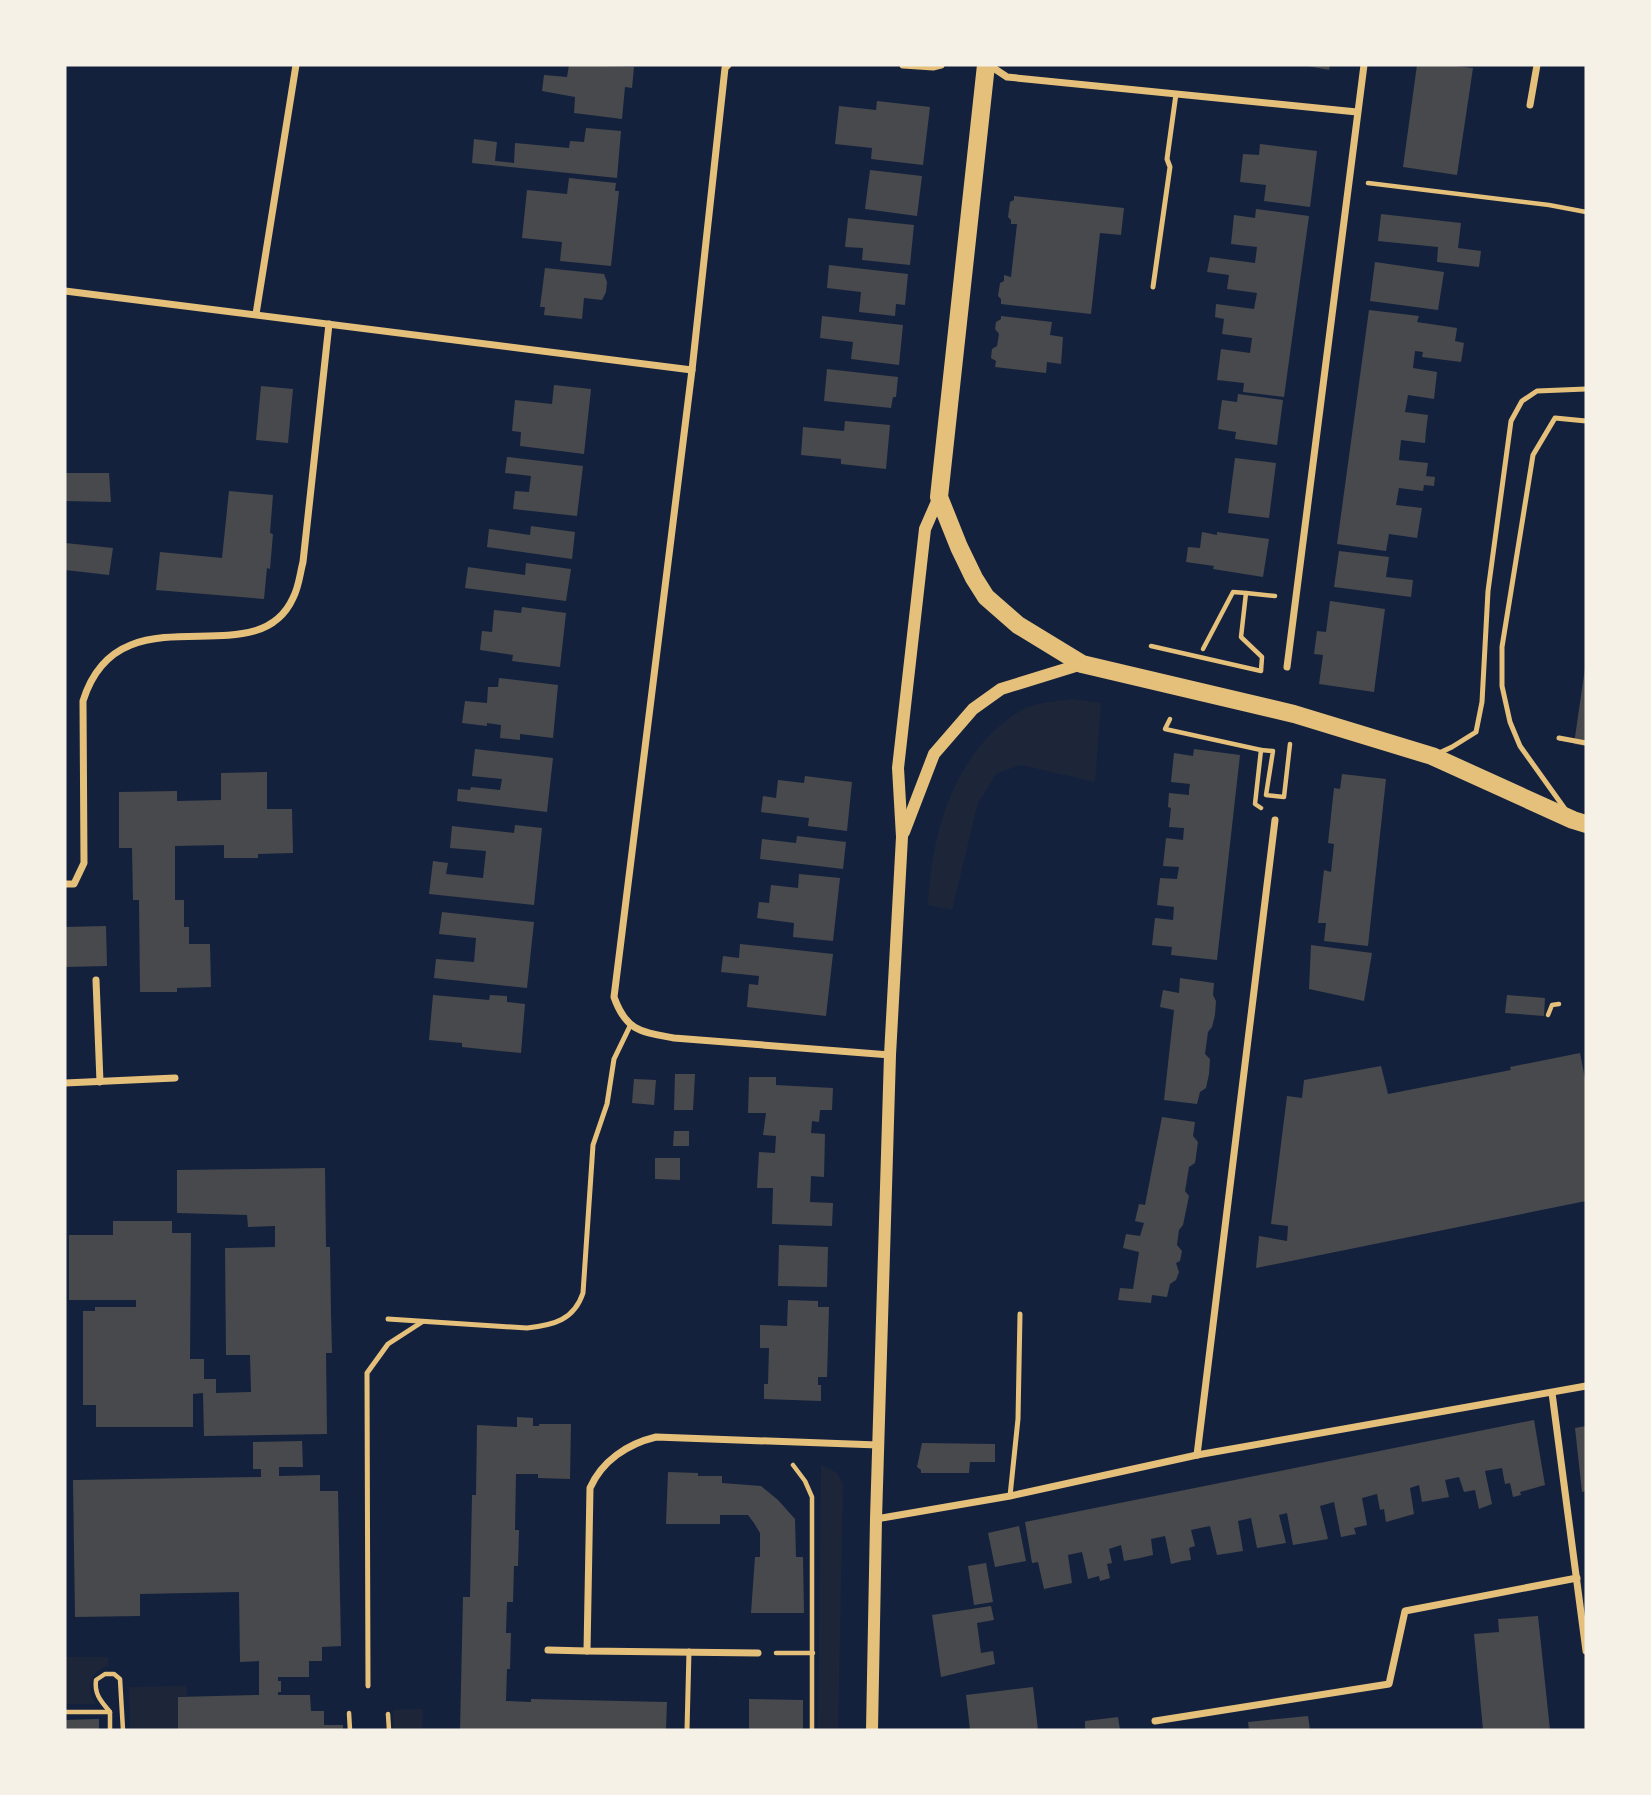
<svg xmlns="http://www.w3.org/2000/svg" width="1651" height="1795" viewBox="0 0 1651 1795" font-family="Signika,sans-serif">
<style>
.green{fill:#1d2539}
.building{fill:#48494c}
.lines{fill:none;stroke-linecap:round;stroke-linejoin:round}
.path{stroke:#e5c07b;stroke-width:4.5}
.service{stroke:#e5c07b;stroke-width:5}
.minor{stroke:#e5c07b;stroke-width:7}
.tertiary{stroke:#e5c07b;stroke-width:12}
.primary{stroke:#e5c07b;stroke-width:18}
</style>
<rect width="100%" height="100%" fill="#14213d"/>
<g class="green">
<path d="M1073 699 1101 703 1095 782 1021 765 997 773 978 803 952 910 928 905C931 842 948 774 995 730 1006 720 1017 711 1031 706 1044 702 1059 701 1073 699Z"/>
<polygon points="821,1465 837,1473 843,1485 838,1730 818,1730"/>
<path d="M65 1657H108V1666C88 1672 86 1689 96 1704H65Z"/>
<polygon points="186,1686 187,1696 178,1697 178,1730 130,1730 129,1687"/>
<polygon points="423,1709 422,1730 394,1730 393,1710"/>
</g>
<g class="building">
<polygon points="569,65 634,67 632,88 625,87 622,119 574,113 575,97 542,91 544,75 567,77"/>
<polygon points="1302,65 1330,65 1329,70"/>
<polygon points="1417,65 1447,65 1473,68 1457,175 1403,167"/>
<polygon points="877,101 930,107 923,165 871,159 872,148 835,144 839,106 876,110"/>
<polygon points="586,128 621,131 617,178 472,163 474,139 497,142 495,161 514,163 515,143 569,148 570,141 584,142"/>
<polygon points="1260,144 1317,151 1310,207 1264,201 1266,185 1240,182 1243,154 1259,155"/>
<polygon points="870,170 922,176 917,216 865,209"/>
<polygon points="569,178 616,183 615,191 619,191 611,266 560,261 562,242 522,238 527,190 567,194"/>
<polygon points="1014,196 1124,208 1121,235 1100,233 1091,314 1001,304 1001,299 998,296 1000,283 1004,281 1004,275 1011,277 1017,224 1011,224 1011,220 1008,217 1010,202 1014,200"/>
<polygon points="1256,209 1309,216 1284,397 1243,392 1244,383 1217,380 1221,349 1250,353 1252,338 1222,334 1224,319 1215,317 1216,304 1254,309 1257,293 1227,289 1229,275 1207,272 1210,257 1255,263 1257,247 1231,244 1234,215 1255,218"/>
<polygon points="1381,214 1461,223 1458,248 1481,251 1479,267 1437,262 1438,247 1378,241"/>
<polygon points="848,218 914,225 910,265 862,260 863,248 845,247"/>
<polygon points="1375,262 1444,272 1438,310 1370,301"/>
<polygon points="829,265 908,274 905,305 896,304 895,316 859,312 861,292 827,288"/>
<polygon points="545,268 604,274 607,282 606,292 602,300 584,298 582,319 544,315 545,307 540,307"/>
<polygon points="1369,310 1419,316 1417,322 1457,328 1455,341 1464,343 1461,362 1422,357 1423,352 1415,351 1413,368 1437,372 1434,399 1408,395 1405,412 1428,415 1426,431 1425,443 1401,440 1399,460 1428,463 1426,476 1435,477 1434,486 1424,485 1423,491 1399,488 1396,505 1422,508 1417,538 1389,534 1386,551 1337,544"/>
<polygon points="822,316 903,325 899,365 851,359 853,342 820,338"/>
<polygon points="1001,316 1052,322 1050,335 1063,337 1061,364 1047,362 1046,373 995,367 996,361 991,358 992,349 997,346 999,334 995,329 996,322 1001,319"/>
<polygon points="827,369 898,377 896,397 893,397 891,408 824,401"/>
<polygon points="554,385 591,389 584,454 520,446 521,432 512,431 515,400 552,404"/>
<polygon points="261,386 293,389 288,443 256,440"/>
<polygon points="1238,394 1283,400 1277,445 1235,439 1236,432 1218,429 1222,400 1237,402"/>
<polygon points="845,421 890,425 886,469 841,464 841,459 801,455 803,427 844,431"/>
<polygon points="507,457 583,466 577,516 513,509 515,491 529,492 531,476 505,473"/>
<polygon points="1235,458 1276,463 1269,518 1228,513"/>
<polygon points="65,473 109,473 111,502 65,501"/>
<polygon points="229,491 273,495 270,533 273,534 270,569 267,568 264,599 156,590 160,552 222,558"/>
<polygon points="531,526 575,532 572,559 487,547 489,529 530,535"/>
<polygon points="1202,532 1217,535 1217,532 1269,539 1263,577 1213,569 1214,566 1186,562 1188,547 1200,548"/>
<polygon points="65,543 113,548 109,575 65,570"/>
<polygon points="1339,551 1389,557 1386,577 1413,580 1411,597 1334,587"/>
<polygon points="526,563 571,569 566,601 465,588 468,567 525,575"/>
<polygon points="1330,601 1385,609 1374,692 1319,684 1323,655 1314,654 1317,631 1326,632"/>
<polygon points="522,607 566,613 560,667 512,661 513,655 480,650 482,631 492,632 494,610 521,613"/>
<polygon points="1585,668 1586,668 1586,746 1574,744"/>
<polygon points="499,678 558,685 553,738 520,734 520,740 500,738 501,725 487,723 487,726 462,723 465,701 487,703 488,687 498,687"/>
<polygon points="475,749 553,758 547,812 457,801 458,789 470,790 471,787 500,790 502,779 472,776"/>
<polygon points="1194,749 1240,755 1217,960 1171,955 1172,947 1152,945 1155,918 1173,920 1174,907 1157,905 1160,878 1177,879 1179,867 1163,866 1166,838 1183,840 1184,828 1169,827 1171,808 1168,807 1169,793 1189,795 1189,790 1190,784 1171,782 1174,753 1193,756"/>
<polygon points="267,772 267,809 292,809 293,853 258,854 258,858 224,858 224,845 175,846 175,900 184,900 184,927 189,927 189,944 210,944 211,987 177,988 177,992 140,992 139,900 133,900 132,848 119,848 119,792 177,791 177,801 221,800 221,773"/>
<polygon points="1342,774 1386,779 1368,946 1324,941 1326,923 1318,923 1324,870 1331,872 1334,844 1328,843 1334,788 1340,789"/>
<polygon points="805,776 852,782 847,831 808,826 809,818 761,812 763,796 776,798 778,780 804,783"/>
<polygon points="515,825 542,828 534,905 429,894 433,861 448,863 446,874 483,878 486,851 450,848 452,826 514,833"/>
<polygon points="797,836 846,842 843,869 760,859 762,839 796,843"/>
<polygon points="799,874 840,878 833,941 793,937 794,923 757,918 759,902 769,903 771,885 798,888"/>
<polygon points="442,912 534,922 527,988 434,978 436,959 474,962 476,938 439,934"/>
<polygon points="106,926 107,966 65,967 65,927"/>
<polygon points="740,944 833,954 826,1016 747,1007 749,984 758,985 759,976 721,972 723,956 739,958"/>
<polygon points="1311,945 1372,953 1364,1001 1309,989"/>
<polygon points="1180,978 1214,983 1213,995 1216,1001 1215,1015 1212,1027 1208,1032 1205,1054 1210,1059 1209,1074 1206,1088 1200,1092 1197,1104 1164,1100 1174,1010 1160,1007 1163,990 1179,993"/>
<polygon points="433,995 489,1000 490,995 507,996 507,1002 525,1004 521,1053 462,1047 462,1043 429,1040"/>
<polygon points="1507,995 1545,998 1544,1016 1505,1013"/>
<polygon points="1580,1053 1586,1084 1586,1201 1256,1268 1259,1236 1287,1241 1288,1226 1271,1224 1287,1096 1302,1098 1304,1080 1381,1066 1388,1094 1511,1070 1510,1067"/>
<polygon points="675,1074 695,1074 693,1110 674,1110"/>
<polygon points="749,1077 776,1077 776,1085 833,1088 832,1110 820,1110 819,1122 812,1121 811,1133 825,1134 824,1177 811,1176 810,1202 833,1203 832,1226 772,1224 773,1188 757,1188 759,1152 775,1153 776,1136 763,1135 766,1113 748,1113"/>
<polygon points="634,1079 656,1080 654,1105 632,1103"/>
<polygon points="1162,1117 1195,1122 1193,1136 1198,1142 1195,1163 1189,1167 1185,1191 1189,1196 1183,1225 1179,1230 1177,1245 1182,1251 1180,1261 1176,1263 1179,1272 1176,1280 1170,1284 1167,1297 1152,1295 1151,1303 1118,1300 1120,1288 1133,1289 1139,1252 1123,1248 1126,1234 1140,1236 1144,1223 1135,1221 1139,1204 1145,1205"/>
<polygon points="674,1131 689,1131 689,1146 673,1146"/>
<polygon points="655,1158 680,1158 680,1180 655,1179"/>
<polygon points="325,1168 326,1247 330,1247 331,1313 332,1353 326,1353 327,1434 204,1436 203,1393 193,1394 193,1427 96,1427 96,1405 83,1405 83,1311 95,1311 95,1307 136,1307 136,1300 69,1300 69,1235 113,1235 113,1221 172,1221 172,1233 191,1233 190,1359 204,1359 204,1379 216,1379 216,1393 251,1392 250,1355 226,1355 225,1248 275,1247 275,1226 248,1227 247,1215 177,1213 177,1170"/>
<polygon points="779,1245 828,1247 827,1287 778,1286"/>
<polygon points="788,1300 818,1301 818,1307 829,1307 827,1377 818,1377 818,1385 821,1385 821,1401 764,1399 764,1384 768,1384 769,1348 760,1348 760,1325 787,1326"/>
<polygon points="517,1417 533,1418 533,1426 539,1426 539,1424 571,1424 570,1479 538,1478 538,1474 516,1474 515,1530 519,1530 518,1566 514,1566 513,1602 507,1602 506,1633 511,1633 510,1669 507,1669 506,1701 531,1702 531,1699 667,1702 666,1730 460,1730 463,1597 470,1597 472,1495 476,1495 477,1425 517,1427"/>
<polygon points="1534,1420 1545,1485 1520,1492 1521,1495 1513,1497 1510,1483 1505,1484 1502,1468 1485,1471 1492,1504 1479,1509 1475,1490 1464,1492 1459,1477 1445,1480 1449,1497 1422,1502 1419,1485 1410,1488 1414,1514 1386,1522 1384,1509 1380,1510 1377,1494 1362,1498 1367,1525 1354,1528 1356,1534 1341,1537 1334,1502 1320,1506 1328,1539 1293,1545 1287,1513 1279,1515 1286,1543 1257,1548 1251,1518 1238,1521 1243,1551 1217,1555 1210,1526 1191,1530 1195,1546 1189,1548 1191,1560 1183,1561 1171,1564 1165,1536 1151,1539 1153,1555 1140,1558 1124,1561 1121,1545 1109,1549 1112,1563 1107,1564 1110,1578 1100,1581 1099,1576 1088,1579 1082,1552 1068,1555 1072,1583 1044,1589 1038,1562 1032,1563 1025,1522"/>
<polygon points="1586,1426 1586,1491 1582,1492 1575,1428"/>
<polygon points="302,1441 303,1467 279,1467 279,1476 320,1475 320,1491 338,1491 341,1646 322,1647 322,1661 309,1661 309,1677 278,1677 278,1681 281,1681 281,1692 278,1692 278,1695 310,1695 311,1711 324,1711 324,1725 343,1725 343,1730 178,1730 178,1697 259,1695 259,1661 240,1662 239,1592 140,1594 140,1616 75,1617 73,1480 261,1477 261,1469 253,1469 253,1442"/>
<polygon points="922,1443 995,1444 995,1462 970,1462 969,1473 921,1473 921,1470 917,1467"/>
<polygon points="668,1472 698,1473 698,1476 722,1476 722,1483 761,1486 778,1500 795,1519 796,1557 803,1557 804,1613 751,1613 755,1557 760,1557 760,1533 754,1523 748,1515 720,1515 720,1524 666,1524"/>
<polygon points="1019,1526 1026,1561 995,1567 988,1533"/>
<polygon points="986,1563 993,1602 974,1605 968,1566"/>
<polygon points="991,1606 994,1620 977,1623 981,1653 993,1651 995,1664 941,1677 932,1615"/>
<polygon points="1538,1616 1550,1730 1483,1730 1474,1634 1499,1632 1498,1619"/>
<polygon points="1033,1687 1038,1730 970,1730 966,1695"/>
<polygon points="749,1699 803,1700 803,1730 749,1730"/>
<polygon points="1308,1716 1310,1730 1249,1730 1248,1722"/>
<polygon points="1118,1717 1120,1730 1085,1730 1085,1721"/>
<polygon points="99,1719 99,1730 65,1730 65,1720"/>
</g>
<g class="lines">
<g class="path">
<polyline points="1368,183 1549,205 1586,212"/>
<polyline points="1151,646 1261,671 1262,657 1241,637 1246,593 1275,596"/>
<polyline points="1203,649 1233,592 1246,593"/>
<polyline points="1170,719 1165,729 1261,750"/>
<polyline points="1261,808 1255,804 1261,750 1273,751 1266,795 1284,797 1290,744"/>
<polyline points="1548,1015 1552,1005 1559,1004"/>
<polyline points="793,1465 805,1481 812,1497 812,1730"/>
<polyline points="776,1653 813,1653"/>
<polyline points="65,1712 110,1712 110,1730"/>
<path d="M110 1712C102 1702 94 1695 96 1680L105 1674H114L120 1679 123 1730"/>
<polyline points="349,1713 350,1730"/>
<polyline points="388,1714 389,1730"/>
</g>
<g class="service">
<polyline points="1153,287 1170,167 1167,159 1176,94"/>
<polyline points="1559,738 1586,743"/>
<polyline points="1437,754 1452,747 1476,732 1482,702 1488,591 1511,421 1522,401 1537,391 1586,389"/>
<polyline points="1565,809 1520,746 1510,722 1502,686 1502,647 1533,455 1555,418 1586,421"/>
<path d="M388 1319 527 1328C554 1325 574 1320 583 1293L593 1145 607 1104 614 1059 630 1026"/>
<polyline points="1010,1496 1018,1419 1020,1314"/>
<polyline points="368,1686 367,1373 388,1344 422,1322"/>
<polyline points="687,1730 689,1651"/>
</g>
<g class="minor">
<path d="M728 65 725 68 692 370 614 997C626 1031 641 1032 674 1038L890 1055"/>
<polyline points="903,65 933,67 941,65"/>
<polyline points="989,65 1007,77 1357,112"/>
<polyline points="1530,105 1537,65"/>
<polyline points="65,291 692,370"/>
<polyline points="256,314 296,65"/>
<polyline points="1287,667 1364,65"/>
<path d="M65 884H74L84 863 83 701C119 584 256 680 293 598 299 587 300 573 303 562L329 324"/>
<polyline points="96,980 100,1082"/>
<polyline points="65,1083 175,1078"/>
<polyline points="1552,1393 1586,1651"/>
<polyline points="1197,1455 1275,820"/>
<polyline points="876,1519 1010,1496 1197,1455 1586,1386"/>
<polyline points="548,1650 587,1651"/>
<path d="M758 1653 587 1651 590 1488C602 1461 627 1444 656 1437L878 1445"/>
<polyline points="1155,1721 1389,1684 1405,1611 1577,1578"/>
</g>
<g class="tertiary">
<polyline points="904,832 934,754 973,709 1001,689 1082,664"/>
<polyline points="872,1730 876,1519 890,1055 902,837 898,768 925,529 939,497"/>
</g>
<polyline class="primary" points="986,65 939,497 959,547 974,578 986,597 1018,625 1082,664 1294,714 1432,756 1573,820 1586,824"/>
</g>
<rect width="1651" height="1795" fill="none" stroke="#f6f1e7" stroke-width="133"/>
</svg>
